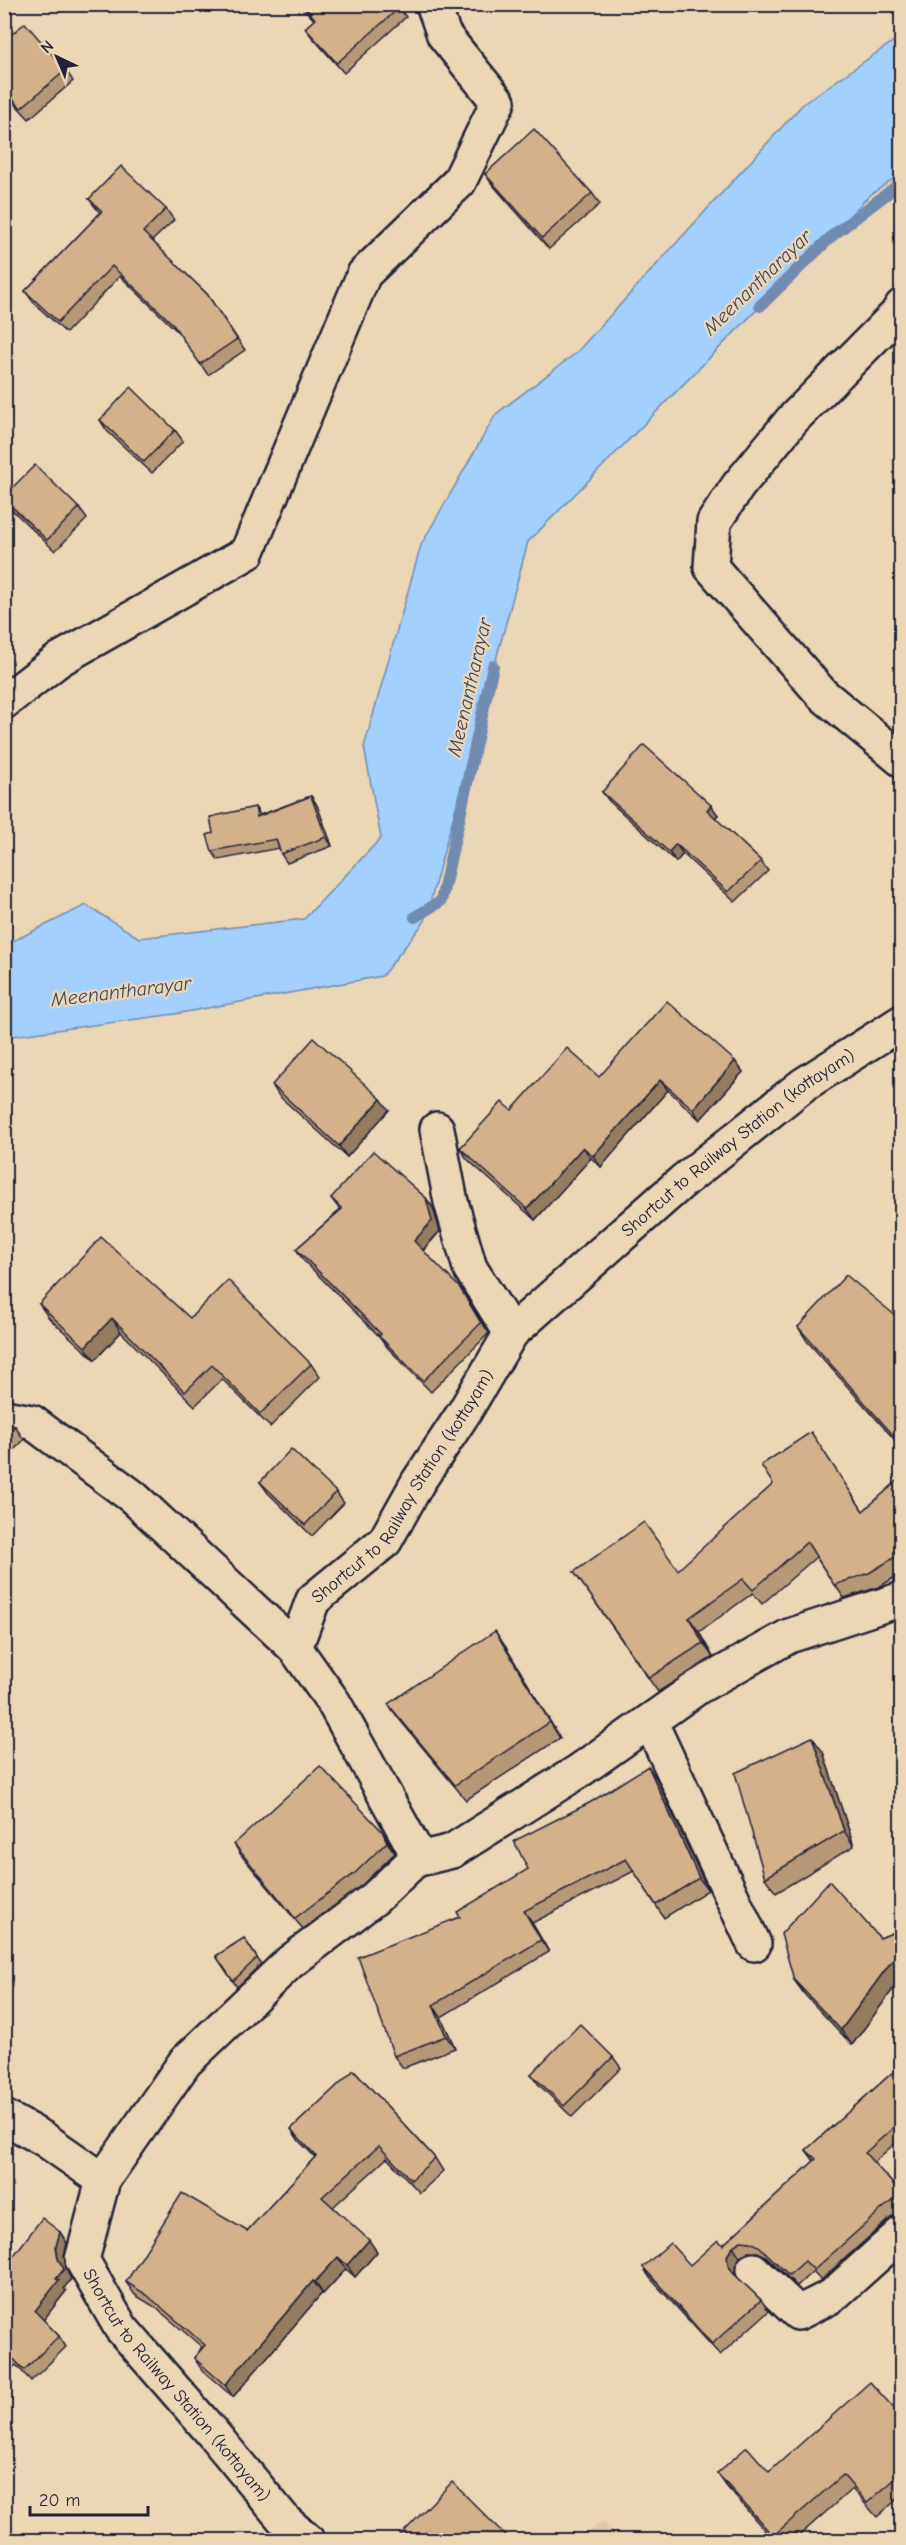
<svg xmlns="http://www.w3.org/2000/svg" width="906" height="2545" viewBox="0 0 906 2545" font-family="'Comic Neue',sans-serif">
<style>
.built{fill:#e0c9a6}
.water{fill:#a3d0fe;stroke:#6f8ab0;stroke-width:1.5}
.lines{fill:none;stroke-linecap:round;stroke-linejoin:round}
.stream{stroke:#6f8ab0;stroke-width:12}
.minor-casing{stroke:#22223b;stroke-width:38}
.path{stroke:#22223b;stroke-width:4;stroke-dasharray:4.5 4.5;stroke-linecap:butt}
.minor{stroke:#ebd7b5;stroke-width:33}
.wall{fill:#b59878;stroke:#22223b;stroke-width:1.5}
.shaded-wall{fill:#937c61;stroke:#22223b;stroke-width:1.5}
.building{fill:#d2b18b;stroke:#22223b;stroke-width:1.5}
.labels{text-anchor:middle;stroke-width:4.5;stroke-linejoin:round;paint-order:stroke}
.street-label{font-size:18px;fill:#22223b;stroke:#ebd7b5}
.water-label{font-size:20px;font-style:italic;fill:#3c4562;stroke:#ebd7b5}
</style>
<rect width="100%" height="100%" fill="#ebd7b5"/>
<filter id="ink" filterUnits="userSpaceOnUse"><feTurbulence type="fractalNoise" baseFrequency=".0167" numOctaves="2"/><feDisplacementMap in="SourceGraphic" scale="12" xChannelSelector="R" yChannelSelector="G"/><feConvolveMatrix kernelMatrix="1 2 1 2 8 2 1 2 1" color-interpolation-filters="sRGB"/></filter>
<g filter="url(#ink)">
<polygon class="built" points="604,2521 617,2540 577,2540"/>
<polygon class="water" points="901,36 901,173 869,196 528,542 425,921 382,976 175,1014 5,1037 5,945 86,905 139,938 304,919 381,838 364,747 421,545 496,414 576,353 803,104"/>
<g class="lines">
<g class="stream">
<polyline points="760,306 832,236 902,182"/>
<polyline points="415,917 441,901 493,666"/>
</g>
<defs>
<g id="minor">
<polyline points="902,306 896,315 792,420 738,486 714,522 711,567 823,695 902,760"/>
<polyline points="4,702 60,659 247,553 364,274 459,182 498,102 444,35 433,4"/>
<polyline points="437,1129 451,1202 470,1268 511,1333"/>
<path id="s1" d="M4 1417 32 1422 133 1497 295 1648 334 1703 413 1846 415 1860 375 1898 290 1962 185 2062 103 2180 82 2260 121 2328 209 2429 286 2522 307 2540"/>
<path id="s2" d="M295 1648 313 1600 385 1541 418 1482 465 1411 511 1333 683 1181 803 1085 902 1022"/>
<polyline points="650,1721 754,1944"/>
<polyline points="415,1860 452,1851 579,1771 698,1687 789,1636 902,1599"/>
<polyline points="4,2117 44,2139 103,2180"/>
<polyline points="753,2270 798,2313 832,2296 902,2233"/>
</g>
</defs>
<use href="#minor" class="minor-casing"/>
<polyline class="path" points="832,2540 833,2540"/>
<use href="#minor" class="minor"/>
</g>
<g class="wall">
<polygon points="300,4 396,4 406,17 344,73 312,37 305,28 314,20"/>
<polygon points="4,41 66,70 73,81 29,119 4,92"/>
<polygon points="485,174 592,193 600,204 549,249 492,184"/>
<polygon points="89,199 166,209 174,220 152,241 207,294 245,350 208,375 179,333 120,276 66,333 33,302 25,291 100,213"/>
<polygon points="4,337 10,345 4,350"/>
<polygon points="100,420 175,430 183,441 152,473 107,431"/>
<polygon points="4,496 79,508 87,519 55,551 10,508 4,499"/>
<polygon points="602,792 718,815 715,818 761,861 768,871 735,902 683,854 676,862 609,801"/>
<polygon points="311,796 317,805 332,846 287,863 281,854 279,848 218,860 212,851 260,815"/>
<polygon points="735,1061 743,1072 700,1120 668,1090 601,1167 591,1158 535,1220 467,1159 460,1148 512,1110 599,1077"/>
<polygon points="272,1085 389,1110 347,1157 279,1096"/>
<polygon points="331,1198 426,1198 433,1208 440,1231 423,1251 467,1299 489,1333 431,1392 387,1347 379,1336 303,1260 296,1249 340,1210"/>
<polygon points="39,1304 190,1318 311,1364 320,1377 270,1427 222,1379 195,1406 121,1332 95,1360 49,1318"/>
<polygon points="902,1321 902,1448 807,1341 798,1327"/>
<polygon points="4,1389 12,1399 4,1399"/>
<polygon points="4,1424 15,1426 24,1440 4,1460"/>
<polygon points="902,1477 902,1573 879,1587 844,1598 816,1557 762,1604 753,1593 699,1632 713,1657 658,1692 574,1572 678,1570 864,1511"/>
<polygon points="260,1482 336,1492 344,1503 312,1536 268,1493"/>
<polygon points="505,1646 560,1738 466,1800 399,1719 388,1704"/>
<polygon points="823,1752 854,1846 776,1893 765,1878"/>
<polygon points="656,1778 708,1890 664,1918 634,1871 532,1923 549,1952 441,2017 455,2048 403,2068 394,2056 528,1869"/>
<polygon points="389,1842 395,1853 363,1884 303,1929 241,1855 234,1844"/>
<polygon points="902,1929 902,1977 852,2045 805,1995 794,1980 880,1938"/>
<polygon points="244,1938 261,1964 237,1987 216,1956"/>
<polygon points="613,2057 621,2068 572,2117 539,2085 531,2074"/>
<polygon points="902,2064 902,2137 873,2163 902,2193 902,2210 889,2219 821,2280 813,2271 797,2286 766,2256 758,2252 748,2252 740,2257 735,2266 735,2275 761,2300 769,2311 720,2355 650,2278 643,2267 690,2265 723,2245 814,2161 806,2150"/>
<polygon points="354,2070 435,2158 443,2171 420,2193 387,2158 333,2207 377,2252 355,2277 346,2269 323,2294 322,2293 233,2397 202,2370 194,2358 202,2347 155,2307 135,2295 126,2282 247,2231 315,2157 299,2141 291,2129"/>
<polygon points="60,2232 67,2243 64,2256 66,2269 71,2279 64,2288 66,2291 43,2320 59,2336 66,2347 31,2381 16,2365 4,2376 4,2250 12,2258"/>
<polygon points="902,2417 902,2495 877,2517 852,2489 793,2541 774,2541 727,2487 717,2473 769,2472"/>
</g>
<g class="shaded-wall">
<polygon points="311,796 317,805 332,846 326,837"/>
<polygon points="711,805 718,815 713,820 707,810"/>
<polygon points="255,807 261,816 257,817"/>
<polygon points="676,844 683,854 676,862 669,852"/>
<polygon points="735,1061 743,1072 700,1120 693,1109"/>
<polygon points="660,1080 668,1090 601,1167 593,1156"/>
<polygon points="381,1099 389,1110 347,1157 339,1146"/>
<polygon points="583,1147 591,1158 535,1220 527,1209"/>
<polygon points="426,1198 433,1208 440,1231 421,1252 414,1241"/>
<polygon points="112,1318 121,1332 95,1360 85,1347"/>
<polygon points="689,1618 699,1632 713,1657 703,1643"/>
<polygon points="495,1631 505,1646 560,1738 550,1722"/>
<polygon points="812,1737 823,1752 854,1846 844,1831"/>
<polygon points="648,1766 656,1778 708,1890 699,1878"/>
<polygon points="382,1831 389,1842 395,1853 387,1842"/>
<polygon points="524,1911 532,1923 549,1952 541,1940"/>
<polygon points="902,1947 902,1977 852,2045 841,2030"/>
<polygon points="433,2005 441,2017 455,2048 446,2036"/>
<polygon points="60,2232 67,2243 64,2256 66,2269 71,2279 64,2288 66,2291 42,2322 35,2311 56,2279 58,2259 56,2246"/>
<polygon points="369,2240 377,2252 355,2277 347,2265"/>
<polygon points="733,2246 740,2257 735,2266 735,2276 740,2284 728,2265 727,2256"/>
<polygon points="338,2257 346,2269 323,2294 315,2282"/>
<polygon points="313,2281 322,2293 233,2397 225,2385"/>
</g>
<g class="building">
<polygon points="302,4 396,4 399,8 337,63 305,28 315,19"/>
<polygon points="25,23 66,70 21,108 4,89 4,41"/>
<polygon points="534,129 592,193 542,238 485,174"/>
<polygon points="121,166 166,209 143,232 207,294 237,339 200,364 172,323 112,266 58,322 25,291 102,211 89,199"/>
<polygon points="131,387 175,430 144,462 100,420"/>
<polygon points="35,465 79,508 47,540 4,499 4,496"/>
<polygon points="644,745 711,805 707,810 761,861 728,892 676,844 669,852 602,792"/>
<polygon points="311,796 326,837 281,854 276,839 212,851 207,835 213,833 210,817 255,807 257,817"/>
<polygon points="667,1001 735,1061 693,1109 660,1080 593,1156 583,1147 527,1209 460,1148 502,1102 512,1110 567,1048 599,1077"/>
<polygon points="314,1038 381,1099 339,1146 272,1085"/>
<polygon points="373,1151 426,1198 432,1221 414,1241 460,1288 481,1323 423,1381 379,1336 381,1334 296,1249 342,1209 331,1198"/>
<polygon points="101,1237 190,1318 228,1280 311,1364 260,1414 212,1365 185,1392 112,1318 85,1347 39,1304"/>
<polygon points="846,1275 902,1321 902,1445 798,1327"/>
<polygon points="4,1424 15,1426 4,1437"/>
<polygon points="811,1432 863,1511 902,1477 902,1553 869,1573 834,1585 807,1542 753,1590 743,1579 689,1618 703,1643 649,1678 574,1572 644,1522 678,1570 773,1484 761,1465"/>
<polygon points="291,1449 336,1492 305,1525 260,1482"/>
<polygon points="495,1631 550,1722 455,1785 388,1704"/>
<polygon points="812,1737 844,1831 765,1878 735,1773"/>
<polygon points="320,1766 382,1831 387,1842 355,1873 295,1918 234,1844"/>
<polygon points="648,1766 699,1878 656,1905 626,1859 524,1911 541,1940 433,2005 446,2036 394,2056 358,1957 460,1917 457,1912 528,1869 514,1841 591,1802"/>
<polygon points="829,1881 880,1938 902,1929 902,1947 841,2030 794,1980 781,1934"/>
<polygon points="244,1938 257,1958 233,1981 216,1956"/>
<polygon points="580,2024 613,2057 564,2106 531,2074"/>
<polygon points="902,2064 902,2120 865,2153 902,2194 882,2209 814,2270 805,2261 789,2275 759,2246 751,2242 741,2241 733,2246 727,2256 728,2265 733,2273 761,2300 712,2344 643,2267 670,2243 690,2265 718,2240 723,2245 816,2159 806,2150"/>
<polygon points="354,2070 435,2158 411,2180 379,2146 322,2197 369,2240 347,2265 338,2257 315,2282 313,2281 225,2385 194,2358 205,2345 147,2295 126,2282 182,2193 247,2231 316,2156 291,2129"/>
<polygon points="42,2218 60,2232 56,2246 58,2259 64,2269 56,2279 59,2280 35,2311 59,2336 24,2370 9,2354 4,2358 4,2250 12,2258"/>
<polygon points="870,2382 902,2417 902,2473 867,2503 843,2475 773,2536 717,2473 747,2447 769,2472"/>
<polygon points="452,2482 511,2541 395,2541"/>
</g>
</g>
<g class="labels">
<g class="street-label">
<text dy="6" stroke="none"><textPath href="#s2" startOffset="684">Shortcut to Railway Station (kottayam)</textPath></text>
<text dy="6" stroke="none"><textPath href="#s2" startOffset="198">Shortcut to Railway Station (kottayam)</textPath></text>
<text dy="6" stroke="none"><textPath href="#s1" startOffset="1311">Shortcut to Railway Station (kottayam)</textPath></text>
</g>
<g class="water-label">
<text transform="translate(757 282) rotate(-44)" y="7">Meenantharayar</text>
<text transform="translate(469 687) rotate(-77)" y="7">Meenantharayar</text>
<text transform="translate(121 991) rotate(-7)" y="7">Meenantharayar</text>
</g>
</g>
<rect width="906" height="2545" fill="none" stroke="#ebd7b5" stroke-width="24"/>
<rect x="12" y="12" width="882" height="2521" fill="none" stroke="#22223b" stroke-width="2" filter="url(#ink)"/>
<g transform="translate(57 57) rotate(316)" stroke="#ebd7b5" stroke-width="4.5" paint-order="stroke">
<path d="M0-4.5L10 22L0 15L-10 22Z" fill="#22223b"/>
<text y="-9" font-size="16" font-weight="bold" text-anchor="middle" fill="#22223b">N</text>
</g>
<path d="M30 2506v9h118v-9" fill="none" stroke="#22223b" stroke-width="3"/>
<text x="39" y="2506" font-size="18" fill="#22223b" stroke="#ebd7b5" stroke-width="4.5" paint-order="stroke">20 m</text>
</svg>
